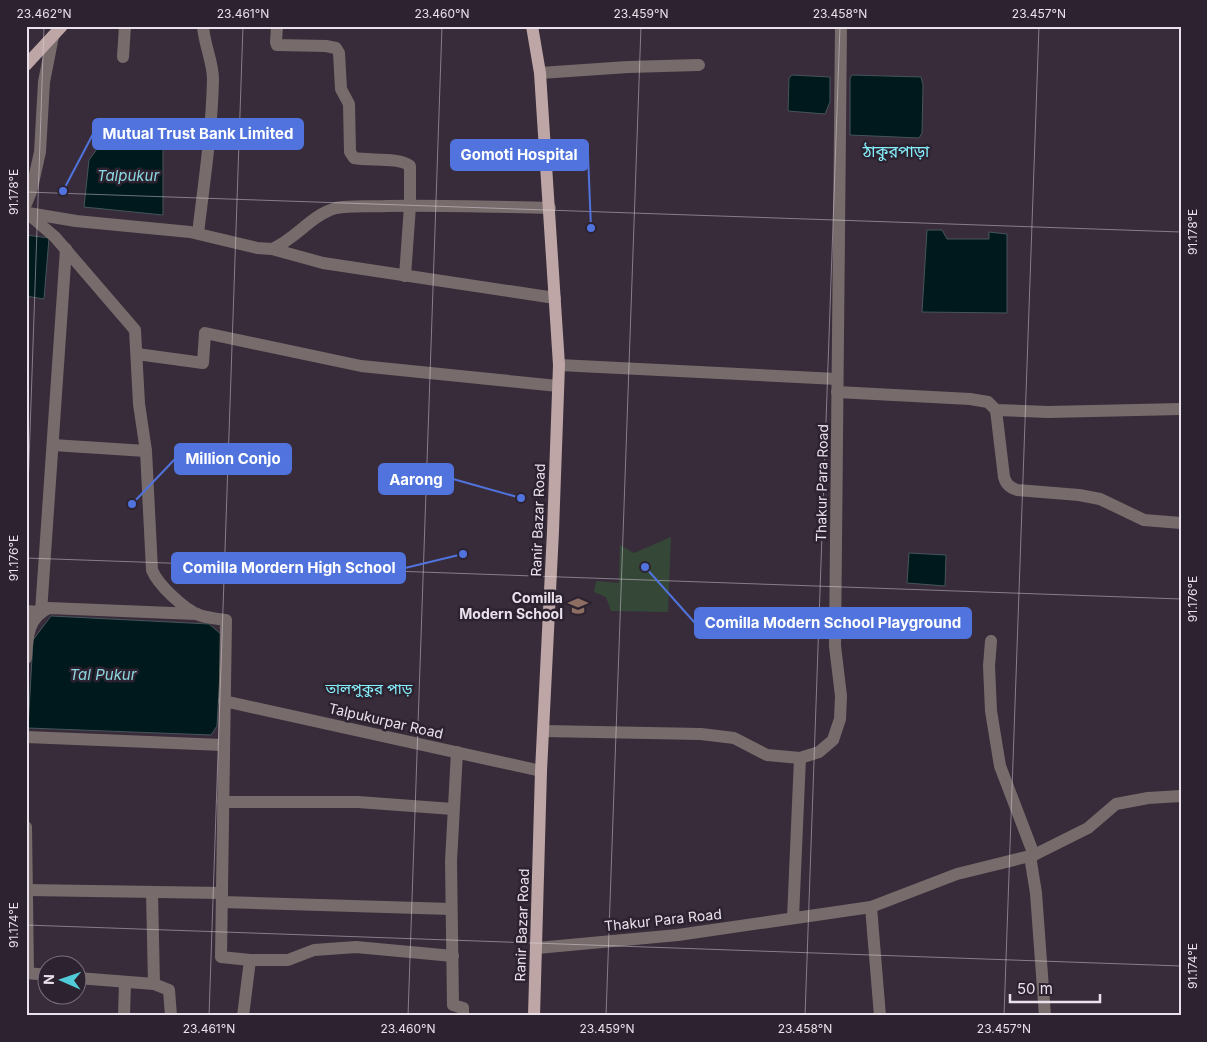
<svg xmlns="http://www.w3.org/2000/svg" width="1207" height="1042" viewBox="0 0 1207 1042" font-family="Inter,'Noto Sans Bengali',sans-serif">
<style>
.green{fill:#354838}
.water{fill:#00191c;stroke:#46555a}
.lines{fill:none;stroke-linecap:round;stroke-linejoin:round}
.minor{stroke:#776c6b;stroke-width:12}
.major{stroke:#bda6a5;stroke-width:12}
.ticks{fill:none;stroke:#e9e1eb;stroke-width:1;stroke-opacity:0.45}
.labels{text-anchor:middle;stroke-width:5;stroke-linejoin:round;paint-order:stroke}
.street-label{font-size:14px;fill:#e9e1eb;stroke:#2d2230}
.poi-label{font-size:14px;font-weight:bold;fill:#e9e1eb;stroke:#2d2230;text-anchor:end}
.water-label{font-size:15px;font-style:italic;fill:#8bd8e0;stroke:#2d2230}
.neighbourhood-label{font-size:15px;fill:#86f0fc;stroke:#2d2230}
.quarter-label{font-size:16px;fill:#86f0fc;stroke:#2d2230}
.leader{fill:none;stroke:#5073dd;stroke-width:2}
.callout-dot{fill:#5073dd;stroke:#2d2230;stroke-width:2}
.callout{fill:#5073dd;stroke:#5073dd;stroke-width:2}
.callout-label{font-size:15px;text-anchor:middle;font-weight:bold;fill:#fff}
.neatline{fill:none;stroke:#e9e1eb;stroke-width:2}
.ticks-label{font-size:12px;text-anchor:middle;fill:#e9e1eb}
</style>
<rect width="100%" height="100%" fill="#382c3a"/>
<polygon class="green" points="671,537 668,612 611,611 606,597 594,592 596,581 619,583 620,545 634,553"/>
<g class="water">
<polygon points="792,75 830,77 830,102 825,114 788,111 789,78"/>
<polygon points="852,75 921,77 923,85 922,133 919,138 850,135 850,78"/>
<polygon points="137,142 163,149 163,215 84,207 89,160 97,149 112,143"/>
<polygon points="927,230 942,230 947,239 989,239 989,232 1007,234 1007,313 922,312"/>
<polygon points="26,235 49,238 44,299 26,296"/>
<polygon points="909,553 946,555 945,586 907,583"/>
<polygon points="51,616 209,624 222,635 217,726 211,735 28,728 33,640"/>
</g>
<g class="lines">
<g class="minor">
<path d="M277 26 276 42 277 45 326 46 336 48 339 53 341 89 349 104 350 152 354 158C370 161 399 157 410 166V206L405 276"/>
<polyline points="123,57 125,26"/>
<polyline points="540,73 628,67 699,65"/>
<polyline points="26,204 31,192 40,152 44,82 53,36"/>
<path d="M26 212 55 237 135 330 139 404 146 451 152 570C158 585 184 609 199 615 208 618 218 619 226 620L221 957 250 960 243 1016"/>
<polyline points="28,213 76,221 190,232 257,248 272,249 323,263 555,298"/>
<path d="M198 233C204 184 212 129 213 79 213 62 204 44 203 26"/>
<path d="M272 249C296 239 311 215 336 208 351 205 370 207 386 206 440 205 495 207 550 208"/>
<polyline points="137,354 203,363 205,333 361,366 558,386"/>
<polyline points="559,365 837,379"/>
<polyline points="837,392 970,399 988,402 996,410 1048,412 1181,409"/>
<path d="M996 410 1004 477C1006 484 1009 487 1017 490L1079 495 1100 499 1144 520 1181 523"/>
<polyline points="53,445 146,451"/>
<polyline points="26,611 41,612 66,249"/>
<polyline points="991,641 989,666 991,711 1000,766 1034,855"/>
<path d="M26 658C27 637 28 617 49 608L197 614"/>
<polyline points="224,701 541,771"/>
<polyline points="544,731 701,734 734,738 767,755 800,758 819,752 833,740 840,719 841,696 835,646 841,26"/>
<polyline points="26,737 223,745"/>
<polyline points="457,752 451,861 453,1005 463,1008 463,1016"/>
<polyline points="223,802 358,802 453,809"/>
<polyline points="26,827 28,973"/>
<polyline points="1030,856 1036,893 1045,1016"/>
<polyline points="27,890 222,893"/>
<polyline points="152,892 154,984 169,990 171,1016"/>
<polyline points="222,902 451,909"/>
<polyline points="871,907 880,1016"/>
<polyline points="793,918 800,758"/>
<polyline points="537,948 678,935 871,907 957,874 1034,855 1088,828 1116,804 1148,798 1181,796"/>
<polyline points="250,960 288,960 314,950 356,947 453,956"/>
<polyline points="26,973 48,975"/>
<polyline points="78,978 154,984"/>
<polyline points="124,1016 125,982"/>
</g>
<g class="major">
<polyline points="532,26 540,73 559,365 553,531 541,771 534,1016"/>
<polyline points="26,65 62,26"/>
</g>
</g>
<path class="ticks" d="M26 192 1181 232M26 548 44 26M26 558 1181 599M26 925 1181 966M209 1016 243 26M408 1016 442 26M606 1016 641 26M805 1016 840 26M1004 1016 1039 26"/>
<defs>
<symbol id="school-bare" viewBox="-9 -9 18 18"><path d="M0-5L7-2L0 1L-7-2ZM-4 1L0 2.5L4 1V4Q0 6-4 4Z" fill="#8d6e63" stroke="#2d2230" stroke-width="2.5" paint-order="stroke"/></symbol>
</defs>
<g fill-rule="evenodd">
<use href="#school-bare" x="564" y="592" width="28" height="28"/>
</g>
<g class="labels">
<g class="street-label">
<text transform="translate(822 483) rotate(-89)" y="5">Thakur Para Road</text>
<text transform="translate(538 520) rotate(-88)" y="5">Ranir Bazar Road</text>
<text transform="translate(386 721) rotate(13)" y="5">Talpukurpar Road</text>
<text transform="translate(663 920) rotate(-6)" y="5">Thakur Para Road</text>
<text transform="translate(522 925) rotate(-88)" y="5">Ranir Bazar Road</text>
</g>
<g class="poi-label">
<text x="563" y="603">Comilla<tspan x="563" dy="16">Modern School</tspan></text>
</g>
<g class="water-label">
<text x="128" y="181">Talpukur</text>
<text x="103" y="680">Tal Pukur</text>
</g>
<g class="neighbourhood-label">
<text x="369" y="694">তালপুকুর পাড়</text>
</g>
<g class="quarter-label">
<text x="896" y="157">ঠাকুরপাড়া</text>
</g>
</g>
<path class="leader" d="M63 191L93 134M591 228L588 155M132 504L175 459M521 498L453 479M463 554L405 568M645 567L695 623"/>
<g class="callout-dot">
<circle cx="63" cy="191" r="5"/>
<circle cx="591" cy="228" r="5"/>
<circle cx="132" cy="504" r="5"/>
<circle cx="521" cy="498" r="5"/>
<circle cx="463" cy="554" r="5"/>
<circle cx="645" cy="567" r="5"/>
</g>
<g class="callout">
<rect x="93" y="119" width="210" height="30" rx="5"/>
<rect x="451" y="140" width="137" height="30" rx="5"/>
<rect x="175" y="444" width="116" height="30" rx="5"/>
<rect x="379" y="464" width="74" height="30" rx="5"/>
<rect x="172" y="553" width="233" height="30" rx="5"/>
<rect x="695" y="608" width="276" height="30" rx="5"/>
</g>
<g class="callout-label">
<text x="198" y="139">Mutual Trust Bank Limited</text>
<text x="519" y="160">Gomoti Hospital</text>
<text x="233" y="464">Million Conjo</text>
<text x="416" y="485">Aarong</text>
<text x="289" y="573">Comilla Mordern High School</text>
<text x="833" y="628">Comilla Modern School Playground</text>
</g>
<rect width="1207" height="1042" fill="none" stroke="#2d2230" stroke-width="55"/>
<g transform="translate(62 980) rotate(272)"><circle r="24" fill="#2d2230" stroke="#786e7b"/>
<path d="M0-4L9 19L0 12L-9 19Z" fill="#52cbd8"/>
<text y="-8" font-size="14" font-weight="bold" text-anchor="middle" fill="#e9e1eb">N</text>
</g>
<path d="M1010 994v8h90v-8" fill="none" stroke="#e9e1eb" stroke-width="2.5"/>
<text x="1017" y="994" font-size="15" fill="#e9e1eb" stroke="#2d2230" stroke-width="4" paint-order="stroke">50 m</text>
<rect x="28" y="28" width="1152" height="986" class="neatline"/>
<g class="ticks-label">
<text x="44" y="18">23.462°N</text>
<text x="243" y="18">23.461°N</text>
<text x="442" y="18">23.460°N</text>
<text x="641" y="18">23.459°N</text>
<text x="840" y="18">23.458°N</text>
<text x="1039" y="18">23.457°N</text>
<text transform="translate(14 192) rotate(-90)" y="4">91.178°E</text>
<text transform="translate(1193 232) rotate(-90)" y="4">91.178°E</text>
<text transform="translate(14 558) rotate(-90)" y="4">91.176°E</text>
<text transform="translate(1193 599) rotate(-90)" y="4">91.176°E</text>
<text transform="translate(14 925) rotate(-90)" y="4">91.174°E</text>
<text transform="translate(1193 966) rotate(-90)" y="4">91.174°E</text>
<text x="209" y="1033">23.461°N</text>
<text x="408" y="1033">23.460°N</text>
<text x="607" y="1033">23.459°N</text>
<text x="805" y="1033">23.458°N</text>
<text x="1004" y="1033">23.457°N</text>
</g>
</svg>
